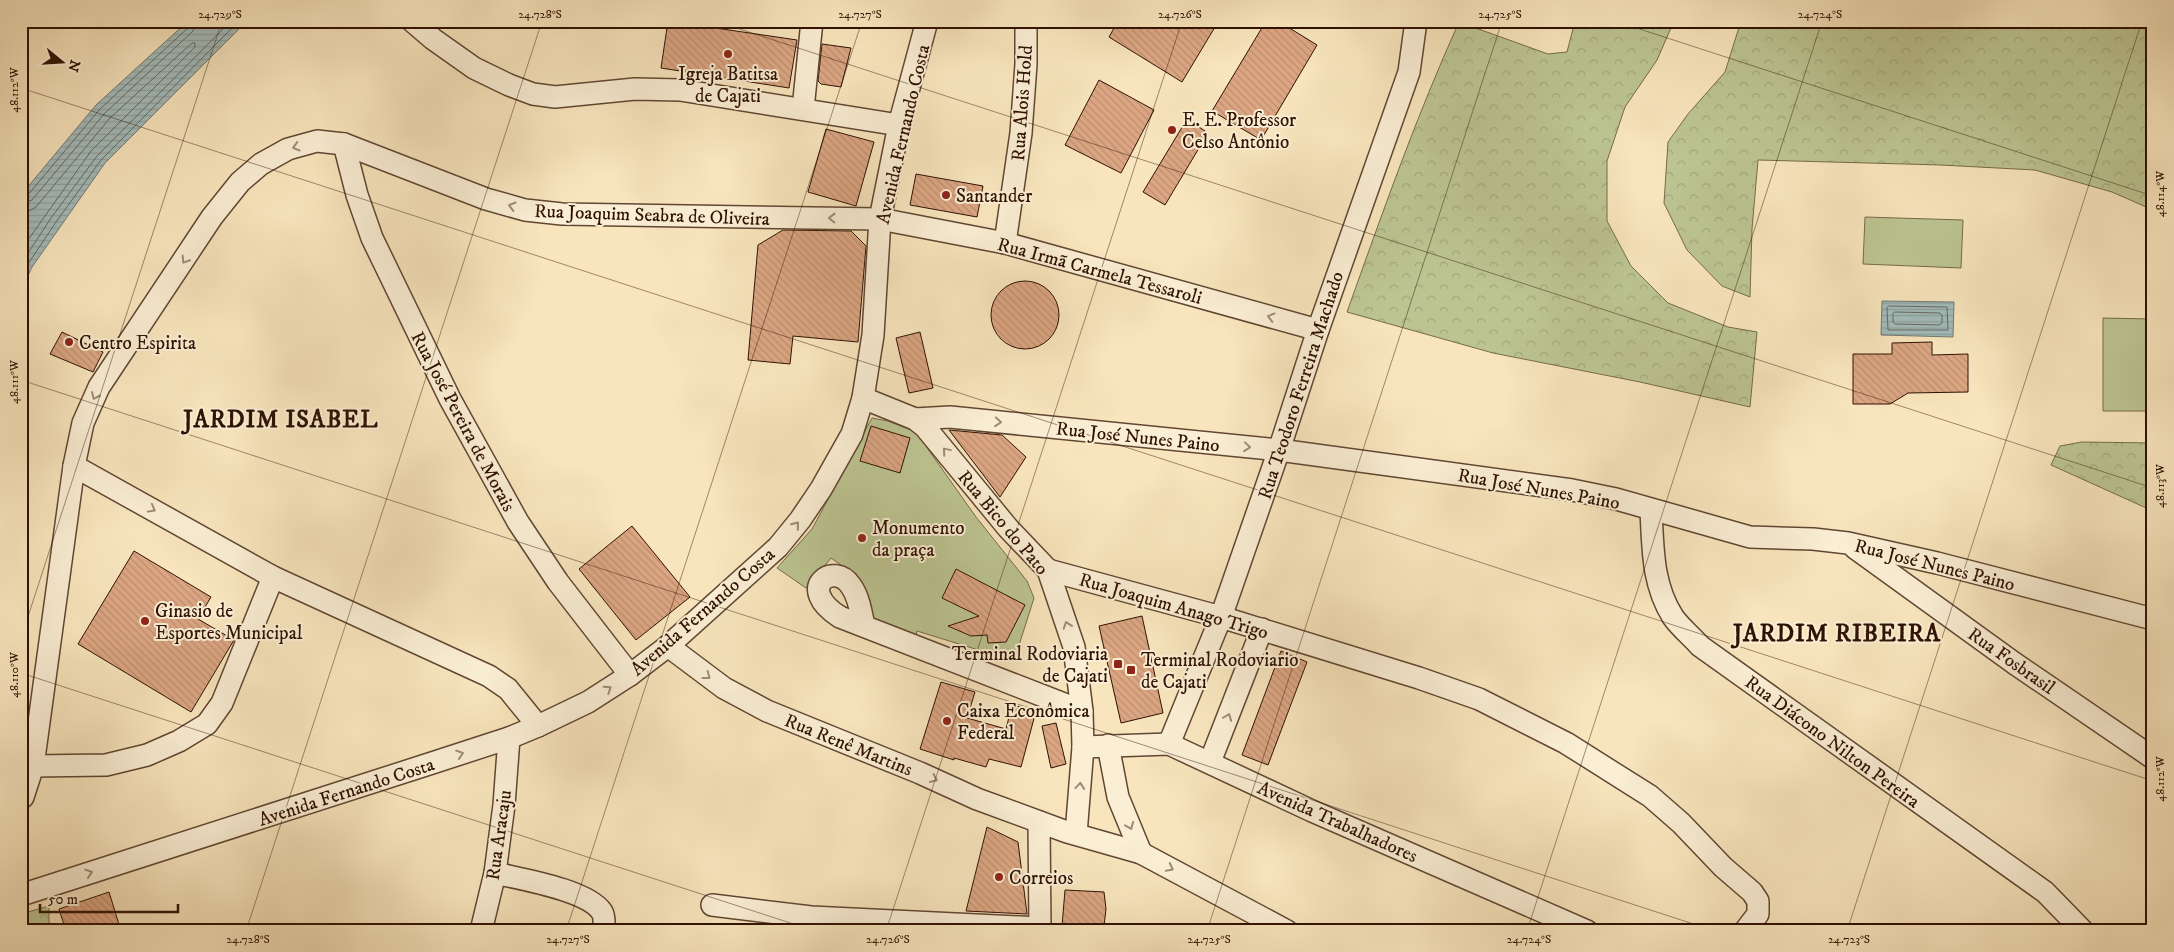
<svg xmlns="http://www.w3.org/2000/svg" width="2174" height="952" viewBox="0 0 2174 952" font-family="'IM FELL DW Pica',serif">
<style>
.green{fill:#bcc592;stroke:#766b4a}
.forest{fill:url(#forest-crowns);stroke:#766b4a}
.water{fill:url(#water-rules);stroke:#747872}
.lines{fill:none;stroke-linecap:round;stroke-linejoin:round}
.shore{stroke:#686660;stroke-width:1}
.building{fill:url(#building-back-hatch);stroke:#2f1103}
.minor-casing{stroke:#614632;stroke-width:24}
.minor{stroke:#faeed4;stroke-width:21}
.oneway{stroke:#9f8b76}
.ticks{fill:none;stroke:#2f1103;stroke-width:1;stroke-opacity:0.45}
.poi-dot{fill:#8f2418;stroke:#faeed4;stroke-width:2}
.labels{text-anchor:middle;stroke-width:4;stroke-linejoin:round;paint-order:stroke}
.poi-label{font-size:19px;fill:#2f1103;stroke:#faeed4;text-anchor:start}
.street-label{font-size:19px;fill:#2f1103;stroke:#faeed4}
.district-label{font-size:24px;font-weight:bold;letter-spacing:1px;fill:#2f1103;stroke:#faeed4}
.neatline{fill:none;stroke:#2f1103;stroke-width:2}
.ticks-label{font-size:12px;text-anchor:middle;fill:#2f1103}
</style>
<defs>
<pattern id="forest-crowns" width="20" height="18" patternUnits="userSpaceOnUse" patternTransform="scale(1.25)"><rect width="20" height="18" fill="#bcc592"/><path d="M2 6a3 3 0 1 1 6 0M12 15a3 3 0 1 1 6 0" fill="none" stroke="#a2a87c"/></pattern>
<pattern id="water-rules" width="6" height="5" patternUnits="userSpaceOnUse" patternTransform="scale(1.25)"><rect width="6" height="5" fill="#a2bcbc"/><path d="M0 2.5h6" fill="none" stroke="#8ca1a0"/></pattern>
<pattern id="building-back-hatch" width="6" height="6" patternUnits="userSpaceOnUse" patternTransform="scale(1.25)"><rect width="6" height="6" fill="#dca683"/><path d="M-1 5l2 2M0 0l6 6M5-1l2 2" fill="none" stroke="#bd8e70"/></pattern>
</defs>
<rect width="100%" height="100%" fill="#f8e5bd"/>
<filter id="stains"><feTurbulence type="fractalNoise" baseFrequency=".004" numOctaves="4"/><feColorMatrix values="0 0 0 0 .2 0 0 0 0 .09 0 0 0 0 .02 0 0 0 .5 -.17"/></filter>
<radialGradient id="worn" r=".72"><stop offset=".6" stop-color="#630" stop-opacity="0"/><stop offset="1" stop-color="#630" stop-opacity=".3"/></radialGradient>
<g class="green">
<polygon points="1865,217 1963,220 1961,268 1863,264"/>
<polygon points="2103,318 2153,319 2153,411 2103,411"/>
<polygon points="872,418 888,421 916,432 976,517 1027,581 1034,598 1014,661 917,631 915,641 868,619 854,574 831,558 806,588 777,568 812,529"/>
</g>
<g class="forest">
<path d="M1575 21H1674L1657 60 1625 107 1607 161V221L1631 266 1668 303 1728 327 1757 332 1750 407 1640 382 1493 353 1347 312C1382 214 1416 117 1459 22L1548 54 1567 52Z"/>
<polygon points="1741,21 2153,21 2153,210 2112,192 2035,170 1941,165 1758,160 1752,229 1750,297 1722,286 1687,250 1664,203 1668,142 1688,114 1725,72"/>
<polygon points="2082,442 2153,443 2153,511 2051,465 2060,446"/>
<polygon points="49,906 49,931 21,931 21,914"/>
</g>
<g class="water">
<polygon points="188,21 247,21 105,163 32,267 21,291 21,195 96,105"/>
<polygon points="1882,301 1954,302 1953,337 1881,335"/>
</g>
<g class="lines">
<g class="shore">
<polyline points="21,198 27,196 100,109 189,27 191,21"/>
<polyline points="21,204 32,200 105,113 193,31 197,21"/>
<polyline points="21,212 29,211 36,207 110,118 192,43 195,43 195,47 91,151 21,250"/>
<polyline points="21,264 51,218 97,156 231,21"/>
<polyline points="21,279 28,264 56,222 101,160 239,21"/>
<polygon points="1889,306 1947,307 1948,330 1888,330 1887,308"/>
<polygon points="1895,312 1940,313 1942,315 1942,323 1939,325 1895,324 1893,322 1893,314"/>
</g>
</g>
<g class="building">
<polygon points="668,21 797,40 789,88 661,68"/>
<polygon points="1118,21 1205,21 1215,27 1182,82 1109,37"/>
<polygon points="1266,21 1278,21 1317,45 1261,140 1212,111"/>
<polygon points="822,44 851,48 841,87 821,84 818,81"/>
<polygon points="1099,80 1154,110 1121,173 1065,145"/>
<polygon points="1187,119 1208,133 1165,205 1143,192"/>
<polygon points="826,129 874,142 856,206 808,192"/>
<polygon points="916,174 983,186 977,217 910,205"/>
<polygon points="783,230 851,231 866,246 858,342 793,336 790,364 748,360 758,245"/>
<circle cx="1025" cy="315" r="34"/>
<polygon points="62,332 103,352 93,372 50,354"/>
<polygon points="920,332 933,388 909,393 896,338"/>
<polygon points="1932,342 1932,355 1968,354 1968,392 1908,393 1890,404 1853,404 1853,354 1892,354 1892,343"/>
<polygon points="871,426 910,438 900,473 860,461"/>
<polygon points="949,430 1002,435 1026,457 1000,497"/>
<polygon points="632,526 690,597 636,640 579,569"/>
<polygon points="134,551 211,597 198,619 234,640 191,712 78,644"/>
<polygon points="956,569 1025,605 1006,642 988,643 987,635 971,636 948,626 979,616 942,598"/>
<polygon points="1142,616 1163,713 1121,723 1099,626"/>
<polygon points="1281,651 1307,662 1268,765 1242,755"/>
<polygon points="941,682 975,692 967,718 1006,729 1012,705 1036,711 1021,767 989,759 986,767 954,758 954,760 920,749"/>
<polygon points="1056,723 1066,764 1051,768 1042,726"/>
<polygon points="987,827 1018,842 1027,914 966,911"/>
<polygon points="1065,890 1104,892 1106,909 1104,926 1084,928 1062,926"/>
<polygon points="109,892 121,931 66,931 59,909"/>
</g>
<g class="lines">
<defs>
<g id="minor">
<polyline points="412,21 433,39 474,68 509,85 533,94 555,97 635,89 680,90 899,125"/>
<polyline points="803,109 812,21"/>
<polyline points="344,144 357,195 372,238 450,399 518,522 558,582 630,675"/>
<polyline points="1005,243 1021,133 1026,64 1026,21"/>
<polyline points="863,398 915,419 925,427 1008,528 1048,570 1074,647 1082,711 1083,747 1076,834"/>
<polyline points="915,419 950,417 1279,450 1572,490 1616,499 1750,537 1813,539 1848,543 1937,563 2153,619"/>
<path d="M1651 510C1653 548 1652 584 1673 617 1680 627 1691 636 1700 646L2045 892 2083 931"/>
<polyline points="1855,548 2014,663 2153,758"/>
<polyline points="1048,570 1221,617 1419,678 1479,699 1566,743 1650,796 1681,823 1723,867 1752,892 1758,901 1758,914 1745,931"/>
<path d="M864 626C861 612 859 597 851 586 834 560 794 588 840 617L1082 711"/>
<polyline points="668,646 724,688 767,711 920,773 977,799 1067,832 1141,853 1287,931"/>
<polyline points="538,726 508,689 489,676 273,577 74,466 83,423 99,387 212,217 240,182 261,164 288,149 317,141 344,144 486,199 525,210 562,214 880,219 1005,243 1318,330"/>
<polyline points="1169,744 1221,617 1279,450 1318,330 1409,72 1416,21"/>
<polyline points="1108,745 1118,797 1141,853"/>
<polyline points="1083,747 1169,744 1312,811 1587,931"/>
<polyline points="1210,762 1262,629"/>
<polyline points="33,766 106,765 147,755 179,741 207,724 222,703 273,577"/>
<polyline points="23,797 33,766 74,466"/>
<polyline points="1039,822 1040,931"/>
<path d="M495 873C520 879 588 890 602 912 605 917 604 925 604 931"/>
<polyline points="21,895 429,764 509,738 538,726 588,702 630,675 668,646 778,547 800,520 821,489 852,434 863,398 873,335 880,219 899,125 927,21"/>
<polyline points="712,905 811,917 1040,928"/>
<polyline points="481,931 495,873 504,805 509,738"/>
</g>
</defs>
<use href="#minor" class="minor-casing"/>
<use href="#minor" class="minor"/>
</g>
<defs><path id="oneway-chevron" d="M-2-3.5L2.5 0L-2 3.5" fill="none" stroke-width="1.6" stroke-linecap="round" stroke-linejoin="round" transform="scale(1.25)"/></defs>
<g class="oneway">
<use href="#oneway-chevron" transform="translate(296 147) rotate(164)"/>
<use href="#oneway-chevron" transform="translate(512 206) rotate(-164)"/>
<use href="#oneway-chevron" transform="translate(832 218) rotate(-179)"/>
<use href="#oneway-chevron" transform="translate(185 260) rotate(122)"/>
<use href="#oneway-chevron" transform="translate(1271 317) rotate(-165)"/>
<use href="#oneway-chevron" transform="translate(95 396) rotate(114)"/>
<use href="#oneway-chevron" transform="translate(998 422) rotate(5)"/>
<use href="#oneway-chevron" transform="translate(1247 447) rotate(6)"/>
<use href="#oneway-chevron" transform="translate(946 451) rotate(-130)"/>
<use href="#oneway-chevron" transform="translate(152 509) rotate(29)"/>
<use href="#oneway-chevron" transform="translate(796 525) rotate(-51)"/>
<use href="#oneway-chevron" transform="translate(1067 625) rotate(-109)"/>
<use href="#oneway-chevron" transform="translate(707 676) rotate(37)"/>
<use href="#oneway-chevron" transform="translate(608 689) rotate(-33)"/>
<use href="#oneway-chevron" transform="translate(1228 717) rotate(-69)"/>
<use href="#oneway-chevron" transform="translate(460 754) rotate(-18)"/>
<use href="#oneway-chevron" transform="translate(934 779) rotate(25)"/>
<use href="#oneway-chevron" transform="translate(1080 786) rotate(-85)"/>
<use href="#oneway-chevron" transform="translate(1130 826) rotate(68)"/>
<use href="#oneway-chevron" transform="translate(1170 868) rotate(27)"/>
<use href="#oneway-chevron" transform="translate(89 873) rotate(-18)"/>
</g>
<path class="ticks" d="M715 21 2153 488M1615 21 2153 196M21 88 2153 781M21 380 1715 931M21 638 222 21M21 673 815 931M246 931 542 21M566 931 862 21M886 931 1182 21M1207 931 1502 21M1527 931 1822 21M1847 931 2142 21"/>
<g class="poi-dot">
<circle cx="728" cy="54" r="5"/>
<circle cx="1172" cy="130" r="5"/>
<circle cx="946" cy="195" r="5"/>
<circle cx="69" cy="342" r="5"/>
<circle cx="862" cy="538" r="5"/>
<circle cx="145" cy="621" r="5"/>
<rect x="1113" y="659" width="10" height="10" rx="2.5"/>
<rect x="1126" y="665" width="10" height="10" rx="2.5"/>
<circle cx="947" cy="721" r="5"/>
<circle cx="999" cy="877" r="5"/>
</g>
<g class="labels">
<g class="poi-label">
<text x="728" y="80" text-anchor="middle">Igreja Batitsa<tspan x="728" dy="22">de Cajati</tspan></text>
<text x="1182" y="126">E. E. Professor<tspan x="1182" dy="22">Celso Antônio</tspan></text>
<text x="956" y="202">Santander</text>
<text x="79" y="349">Centro Espirita</text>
<text x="872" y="534">Monumento<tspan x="872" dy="22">da praça</tspan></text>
<text x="155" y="617">Ginasio de<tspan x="155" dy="22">Esportes Municipal</tspan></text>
<text x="1108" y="660" text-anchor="end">Terminal Rodoviaria<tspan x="1108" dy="22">de Cajati</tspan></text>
<text x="1141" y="666">Terminal Rodoviario<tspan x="1141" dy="22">de Cajati</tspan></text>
<text x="957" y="717">Caixa Econômica<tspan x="957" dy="22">Federal</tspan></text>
<text x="1009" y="884">Correios</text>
</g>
<g class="street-label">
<text transform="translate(1021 103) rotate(-86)" y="7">Rua Alois Hold</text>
<text transform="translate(902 134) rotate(-77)" y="7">Avenida Fernando Costa</text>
<text transform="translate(652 214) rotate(2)" y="7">Rua Joaquim Seabra de Oliveira</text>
<text transform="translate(1100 270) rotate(15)" y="7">Rua Irmã Carmela Tessaroli</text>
<text transform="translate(1300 385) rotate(-72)" y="7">Rua Teodoro Ferreira Machado</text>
<text transform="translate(464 421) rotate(62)" y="7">Rua José Pereira de Morais</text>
<text transform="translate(1138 436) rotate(6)" y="7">Rua José Nunes Paino</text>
<text transform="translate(1539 488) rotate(10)" y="7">Rua José Nunes Paino</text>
<text transform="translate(1004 522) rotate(50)" y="7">Rua Bico do Pato</text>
<text transform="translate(1935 564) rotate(14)" y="7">Rua José Nunes Paino</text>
<text transform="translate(1174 605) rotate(16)" y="7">Rua Joaquim Anago Trigo</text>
<text transform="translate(702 611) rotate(-41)" y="7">Avenida Fernando Costa</text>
<text transform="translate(2012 660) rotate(35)" y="7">Rua Fosbrasil</text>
<text transform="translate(1833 741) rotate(36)" y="7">Rua Diácono Nilton Pereira</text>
<text transform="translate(849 744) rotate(22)" y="7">Rua Renê Martins</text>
<text transform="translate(346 791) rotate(-18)" y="7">Avenida Fernando Costa</text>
<text transform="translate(1338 821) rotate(24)" y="7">Avenida Trabalhadores</text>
<text transform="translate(498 835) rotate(-82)" y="7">Rua Aracaju</text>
</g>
<g class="district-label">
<text x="281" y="427">JARDIM ISABEL</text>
<text x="1837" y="641">JARDIM RIBEIRA</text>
</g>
</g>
<rect width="2174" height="952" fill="none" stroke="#f8e5bd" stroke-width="55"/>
<g transform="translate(62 62) rotate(108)" stroke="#faeed4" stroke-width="4" paint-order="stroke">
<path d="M0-4L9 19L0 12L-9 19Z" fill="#2f1103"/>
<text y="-8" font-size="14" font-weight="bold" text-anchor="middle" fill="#2f1103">N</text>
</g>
<path d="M40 904v8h138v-8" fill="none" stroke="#2f1103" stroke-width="2.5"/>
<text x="48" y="904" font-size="15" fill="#2f1103" stroke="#faeed4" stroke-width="4" paint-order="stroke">50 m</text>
<rect x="28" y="28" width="2118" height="896" class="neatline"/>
<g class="ticks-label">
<text x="220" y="18">24.729°S</text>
<text x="540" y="18">24.728°S</text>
<text x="860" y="18">24.727°S</text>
<text x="1180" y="18">24.726°S</text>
<text x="1500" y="18">24.725°S</text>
<text x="1820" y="18">24.724°S</text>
<text transform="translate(14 90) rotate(-90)" y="4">48.112°W</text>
<text transform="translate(2160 194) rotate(-90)" y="4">48.114°W</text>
<text transform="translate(14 382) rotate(-90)" y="4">48.111°W</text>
<text transform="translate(2160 486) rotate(-90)" y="4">48.113°W</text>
<text transform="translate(14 675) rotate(-90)" y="4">48.110°W</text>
<text transform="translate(2160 779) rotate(-90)" y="4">48.112°W</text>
<text x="248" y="943">24.728°S</text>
<text x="568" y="943">24.727°S</text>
<text x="888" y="943">24.726°S</text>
<text x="1209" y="943">24.725°S</text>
<text x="1529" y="943">24.724°S</text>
<text x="1849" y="943">24.723°S</text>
</g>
<rect width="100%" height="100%" filter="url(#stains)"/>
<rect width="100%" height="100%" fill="url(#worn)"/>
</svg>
